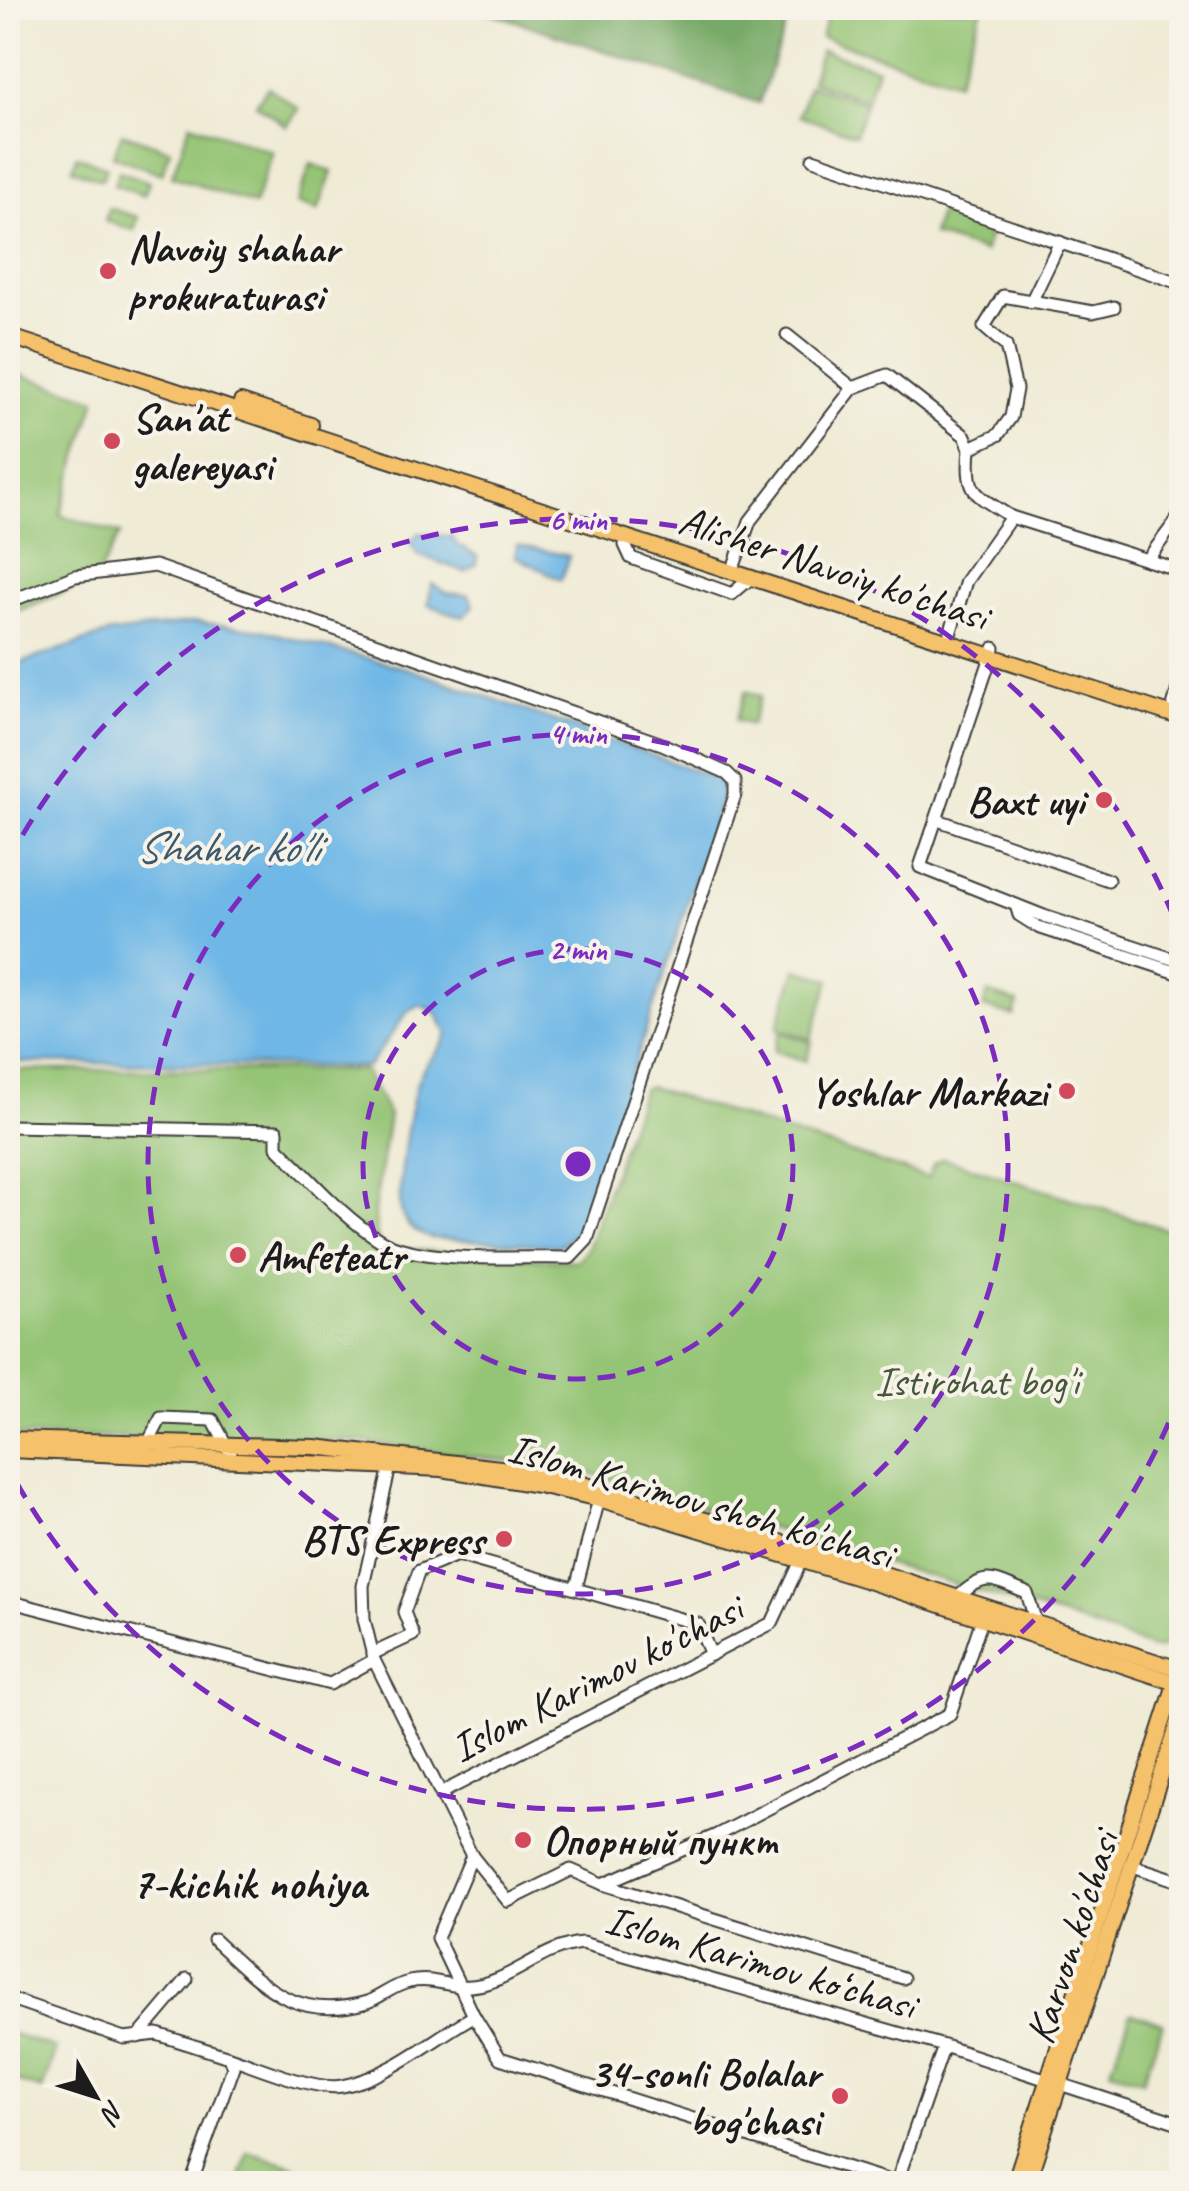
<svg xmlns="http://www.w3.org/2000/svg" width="1189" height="2191" viewBox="0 0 1189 2191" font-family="Caveat,sans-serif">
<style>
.green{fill:#94c474;stroke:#587048;stroke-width:2.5}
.forest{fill:#7a6;stroke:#4a6341;stroke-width:2.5}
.water{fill:#6eb7e6;stroke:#456a81;stroke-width:2.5}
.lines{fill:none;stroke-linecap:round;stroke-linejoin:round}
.minor-casing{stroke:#3c3b38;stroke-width:15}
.major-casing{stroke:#3c3b38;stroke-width:18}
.minor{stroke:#fff;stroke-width:11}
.major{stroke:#f5c16b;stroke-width:14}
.ring{fill:none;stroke:#7b2cbf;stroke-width:5;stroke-dasharray:18 12}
.poi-dot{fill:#d1495b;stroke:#f7f3e8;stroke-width:4}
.labels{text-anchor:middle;stroke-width:8;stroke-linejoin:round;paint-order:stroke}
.poi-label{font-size:42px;font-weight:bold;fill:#1c1c1c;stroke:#f7f3e8;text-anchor:start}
.street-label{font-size:42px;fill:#1c1c1c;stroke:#f7f3e8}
.park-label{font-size:42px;fill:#46573b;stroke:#f7f3e8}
.water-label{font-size:45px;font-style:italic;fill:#3d5a6d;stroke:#f7f3e8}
.neighbourhood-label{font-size:45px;font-weight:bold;fill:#1c1c1c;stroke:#f7f3e8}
.centre{fill:#7b2cbf;stroke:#f7f3e8;stroke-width:5}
.ring-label{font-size:30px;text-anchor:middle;font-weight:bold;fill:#7b2cbf;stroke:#f7f3e8;stroke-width:8;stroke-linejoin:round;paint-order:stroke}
</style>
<rect width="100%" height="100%" fill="#f7f3e8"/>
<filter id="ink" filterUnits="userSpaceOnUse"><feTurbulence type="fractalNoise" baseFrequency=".01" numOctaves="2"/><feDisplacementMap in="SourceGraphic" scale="20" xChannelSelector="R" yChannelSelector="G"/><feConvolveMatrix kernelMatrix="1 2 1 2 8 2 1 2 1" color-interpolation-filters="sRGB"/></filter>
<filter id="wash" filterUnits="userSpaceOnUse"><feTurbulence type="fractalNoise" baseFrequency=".0048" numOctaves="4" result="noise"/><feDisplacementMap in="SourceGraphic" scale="40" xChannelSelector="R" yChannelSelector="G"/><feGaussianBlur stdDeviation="2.25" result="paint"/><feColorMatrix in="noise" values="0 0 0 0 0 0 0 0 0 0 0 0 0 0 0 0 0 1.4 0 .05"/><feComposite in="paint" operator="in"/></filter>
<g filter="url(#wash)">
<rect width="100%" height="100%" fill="#efebd5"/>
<g class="green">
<polygon points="830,8 982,8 957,82 821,37"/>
<polygon points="821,50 877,68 867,100 811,81"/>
<polygon points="809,85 866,103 855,135 799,116"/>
<polygon points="268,87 299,109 287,126 256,104"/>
<polygon points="190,124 273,152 254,205 172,176"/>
<polygon points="122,133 170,150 162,174 113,156"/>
<polygon points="77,156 107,167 102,180 72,169"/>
<polygon points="311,164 332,172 318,211 297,203"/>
<polygon points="119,171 149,182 144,196 114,185"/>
<polygon points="109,208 138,217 134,230 105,221"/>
<polygon points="940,211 992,228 984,252 932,235"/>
<polygon points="8,371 96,399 60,515 120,534 96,579 8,615"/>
<polygon points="746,691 761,696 751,725 736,720"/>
<polygon points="796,969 830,980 811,1039 777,1028"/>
<polygon points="988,993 1018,1003 1014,1016 983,1007"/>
<polygon points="780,1032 812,1042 806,1061 774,1051"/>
<polygon points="8,1070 364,1070 389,1115 374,1211 378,1243 388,1248 577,1261 587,1249 643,1088 650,1087 928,1178 934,1163 943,1158 1181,1234 1182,1619 1173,1644 1155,1649 1073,1620 582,1471 355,1441 8,1436"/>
<polygon points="1131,2013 1163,2023 1143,2080 1111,2070"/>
<polygon points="8,2032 56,2049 42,2090 8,2078"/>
<polygon points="248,2152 297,2167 292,2183 260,2183 240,2177"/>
</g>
<polygon class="forest" points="477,8 792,8 759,103"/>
<g class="water">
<polygon points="419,533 453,537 456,544 477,556 476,565 465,572 417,554 410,542"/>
<polygon points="517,545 569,556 561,580 515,556"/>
<polygon points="432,584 447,593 469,595 474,606 463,617 428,605"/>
<path d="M196 622 261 630 409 669 719 779 722 797 582 1226 560 1246 431 1238C417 1233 407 1229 402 1214 395 1195 411 1091 421 1073 428 1058 442 1051 448 1034L435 1011 420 1005 408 1011 368 1067 8 1062V667L107 634Z"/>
</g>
</g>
<g filter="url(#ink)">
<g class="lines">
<defs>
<g id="minor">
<polyline points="813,159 1182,284"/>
<polyline points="1031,302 1060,242"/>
<polyline points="787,335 853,388"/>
<polyline points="1011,517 1182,571"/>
<polyline points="627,536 625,545 631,558 732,594 752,577"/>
<polyline points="1147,560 1182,513"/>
<polyline points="735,563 750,521 853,388 887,375 965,436 970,448 998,435 1011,417 1016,389 1006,346 984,327 1003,296 1093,312 1114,307"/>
<path d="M8 602 75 576 155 566 662 744 727 773 735 781V795L587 1240 570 1258C521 1256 421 1265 380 1240 342 1217 309 1177 277 1147V1131L8 1126"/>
<path d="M950 634 966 581 1011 517C974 493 966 495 970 448"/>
<polyline points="994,648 920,867 1044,916 1182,962"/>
<polyline points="1171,715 1182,672"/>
<polyline points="938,820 1108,880"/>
<polyline points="1016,905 1019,915 1038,927 1181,974"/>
<polyline points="146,1447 161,1418 213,1420 232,1456"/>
<polyline points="576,1588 599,1499"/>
<path d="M957 1598C986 1570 993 1580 1027 1593L1038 1629"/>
<polyline points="8,1601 330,1684 374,1660 364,1619 363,1586 391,1462"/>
<polyline points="372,1654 413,1635 404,1612 419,1571 457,1555 698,1624 711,1655"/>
<polyline points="374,1660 472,1856 437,1938 474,2016 500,2058 896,2183"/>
<polyline points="441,1793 772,1623 801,1561"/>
<polyline points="472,1856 508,1901 571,1870 603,1884 903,1978"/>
<polyline points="1130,1865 1182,1882"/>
<polyline points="603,1884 717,1835 950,1714 982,1619"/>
<path d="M214 1940C262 1985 296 2023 367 2002 381 1997 394 1985 409 1982 443 1975 455 1997 498 1979 527 1967 550 1946 582 1943L944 2046 1182 2124"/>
<polyline points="8,1998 124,2038 157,2034 229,2057 233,2067 191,2184"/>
<polyline points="138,2037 187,1979"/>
<path d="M229 2057C257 2066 314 2091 342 2086 388 2078 434 2038 474 2016"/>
<polyline points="896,2184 944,2046"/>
</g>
<g id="major">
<polyline points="8,336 1182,718"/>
<polyline points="241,402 311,425"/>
<polyline points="8,1439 315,1447 545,1473 835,1558 1182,1670"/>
<polyline points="8,1450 442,1469 538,1485 599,1499 871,1582 1182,1685"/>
<polyline points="1014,2184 1178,1675"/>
<polyline points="1027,2184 1182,1712"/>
</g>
</defs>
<use href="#minor" class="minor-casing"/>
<use href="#major" class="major-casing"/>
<use href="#minor" class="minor"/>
<use href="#major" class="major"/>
</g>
</g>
<g class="ring">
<circle cx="578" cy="1164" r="215"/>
<circle cx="578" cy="1164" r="430"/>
<path d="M1180 1395A645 645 0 0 1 8 1467M8 861A645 645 0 0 1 1180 933"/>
</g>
<g class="poi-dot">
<circle cx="108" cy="271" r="10"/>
<circle cx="112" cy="441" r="10"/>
<circle cx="1104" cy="800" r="10"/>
<circle cx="1067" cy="1091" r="10"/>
<circle cx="238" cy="1255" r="10"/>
<circle cx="504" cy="1539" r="10"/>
<circle cx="523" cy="1840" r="10"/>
<circle cx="840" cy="2096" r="10"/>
</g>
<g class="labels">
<g class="poi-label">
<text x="128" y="262">Navoiy shahar<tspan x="128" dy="48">prokuraturasi</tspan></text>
<text x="132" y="432">San'at<tspan x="132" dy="48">galereyasi</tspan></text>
<text x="1084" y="815" text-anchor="end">Baxt uyi</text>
<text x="1047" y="1106" text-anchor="end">Yoshlar Markazi</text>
<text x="258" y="1270">Amfeteatr</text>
<text x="484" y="1554" text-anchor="end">BTS Express</text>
<text x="543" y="1855">Опорный пункт</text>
<text x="820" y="2087" text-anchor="end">34-sonli Bolalar<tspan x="820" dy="48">bog'chasi</tspan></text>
</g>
<g class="street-label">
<text transform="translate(834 567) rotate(18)" y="15">Alisher Navoiy ko'chasi</text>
<text transform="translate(701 1500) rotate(16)" y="15">Islom Karimov shoh ko'chasi</text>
<text transform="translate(596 1677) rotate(-27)" y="15">Islom Karimov ko'chasi</text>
<text transform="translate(1071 1937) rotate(-72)" y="15">Karvon ko'chasi</text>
<text transform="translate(761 1961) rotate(16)" y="15">Islom Karimov ko‘chasi</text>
</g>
<g class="park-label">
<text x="977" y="1395">Istirohat bog'i</text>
</g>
<g class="water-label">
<text x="227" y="862">Shahar ko'li</text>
</g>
<g class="neighbourhood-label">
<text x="249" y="1898">7-kichik nohiya</text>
</g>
</g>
<circle cx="578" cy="1164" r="15" class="centre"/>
<g class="ring-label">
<text x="578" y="530">6 min</text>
<text x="578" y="744">4 min</text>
<text x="578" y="960">2 min</text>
</g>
<rect width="1189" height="2191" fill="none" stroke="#f7f3e8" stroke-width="40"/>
<g transform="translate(95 2096) rotate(129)" stroke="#f7f3e8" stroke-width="8" paint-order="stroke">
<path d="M0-8L18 38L0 25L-18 38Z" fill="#1c1c1c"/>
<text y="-15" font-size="28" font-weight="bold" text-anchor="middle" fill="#1c1c1c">N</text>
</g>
</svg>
